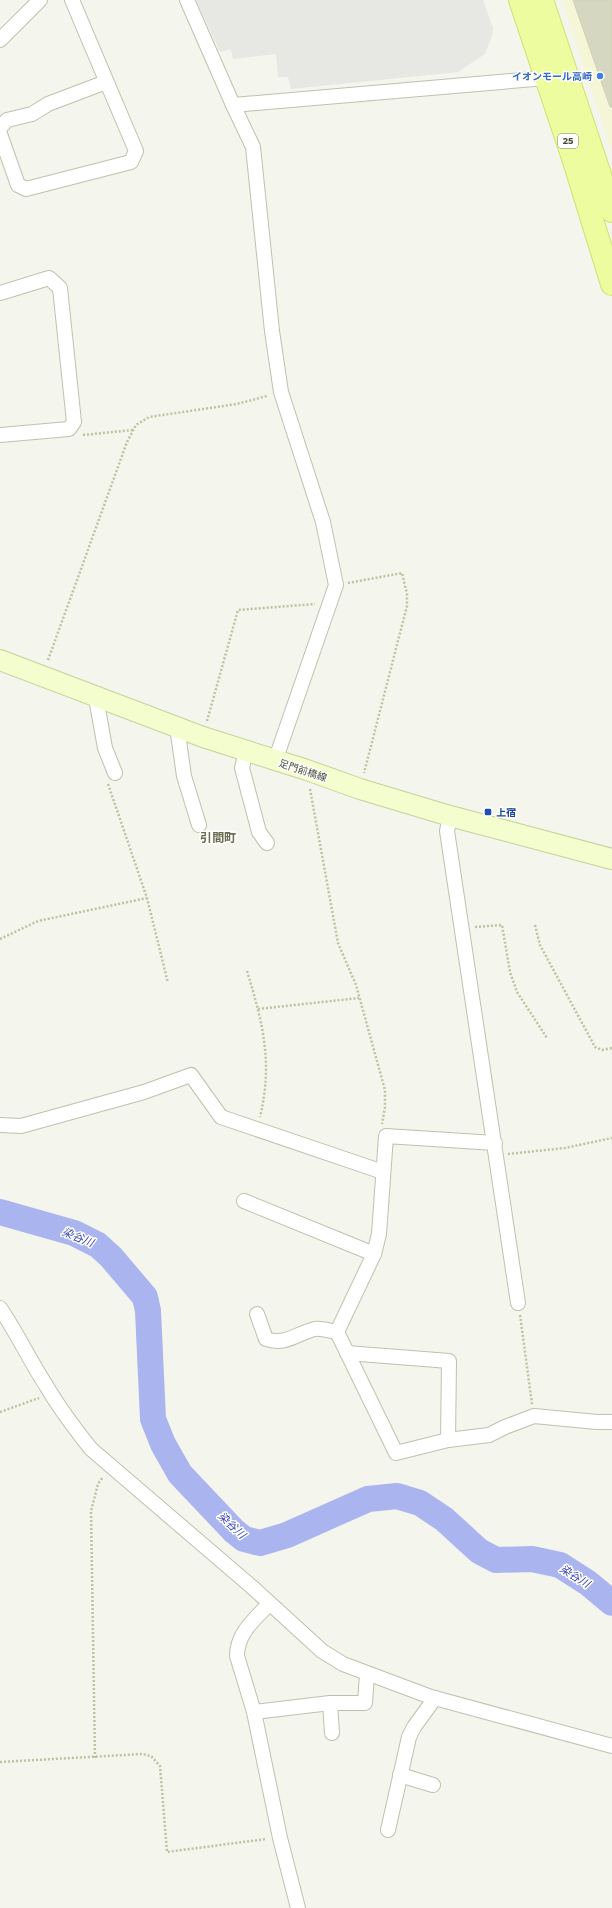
<svg xmlns="http://www.w3.org/2000/svg" width="612" height="1908" viewBox="0 0 612 1908" font-family="Montserrat,'Noto Sans JP',sans-serif">
<style>
.commercial{fill:#f5f6d8}
.parking{fill:#e7e7e3}
.lines{fill:none;stroke-linecap:round;stroke-linejoin:round}
.river{stroke:#aab4ef;stroke-width:26}
.building{fill:#d6d7c1;stroke:#d0d2b4}
.street-casing{stroke:#bfc1ae;stroke-width:16}
.secondary-casing{stroke:#c6d19a;stroke-width:22}
.primary-casing{stroke:#d0e26d;stroke-width:24}
.path{stroke:#bfc29f;stroke-width:2.5;stroke-dasharray:2 2;stroke-linecap:butt}
.street{stroke:#fff;stroke-width:14}
.secondary{stroke:#f3fdcd;stroke-width:20}
.primary{stroke:#ecfc9e;stroke-width:22}
.shop-dot{fill:#3f7fe0;stroke:#fff;stroke-width:1.5}
.transit-dot{fill:#1a4fb4;stroke:#fff;stroke-width:1.5}
.labels{text-anchor:middle;stroke-width:3;stroke-linejoin:round;paint-order:stroke}
.shield{fill:#fff;stroke:#808074;stroke-width:1}
.shield-label{font-size:9px;font-weight:bold;fill:#494a39}
.shop-label{font-size:10px;font-weight:bold;fill:#366cbe;stroke:#fff;text-anchor:end}
.street-label{font-size:10px;fill:#494a39;stroke:#fff}
.transit-label{font-size:10px;font-weight:bold;fill:#164399;stroke:#fff;text-anchor:start}
.water-label{font-size:11px;font-style:italic;fill:#3343b5;stroke:#fff}
.quarter-label{font-size:12px;font-weight:bold;fill:#6b6c50;stroke:#fff}
</style>
<rect width="100%" height="100%" fill="#f4f5ec"/>
<polygon class="commercial" points="562,0 612,0 612,152"/>
<polygon class="parking" points="196,0 483,0 493,28 492,36 485,54 458,72 291,89 288,77 278,77 276,54 233,59 231,49 220,52"/>
<g class="lines">
<polyline class="river" points="0,1212 74,1233 98,1245 111,1257 145,1297 148,1311 153,1419 163,1444 180,1474 234,1531 244,1539 260,1543 287,1535 368,1499 397,1496 420,1503 444,1519 479,1551 496,1560 532,1559 560,1565 588,1583 612,1603"/>
</g>
<polygon class="building" points="573,0 612,0 612,107 610,107"/>
<g class="lines">
<defs>
<g id="street">
<polyline points="187,0 233,105 253,147 272,331 281,392 323,522 336,585 275,761"/>
<polyline points="0,40 40,0"/>
<polyline points="233,105 546,78"/>
<polyline points="0,128 7,120 32,114 48,104 106,82"/>
<polyline points="0,134 18,185 26,189 131,162 136,151 72,0"/>
<polyline points="0,293 49,278 60,288 74,422 69,429 0,435"/>
<polyline points="96,698 105,748 115,773"/>
<polyline points="177,727 184,776 199,825"/>
<polyline points="246,751 242,768 259,832 267,843"/>
<polyline points="450,816 447,831 518,1303"/>
<polyline points="0,1125 21,1126 144,1092 191,1075 221,1117 383,1172"/>
<polyline points="495,1143 386,1136 379,1234 374,1254 337,1332 396,1453 448,1440 489,1435 505,1427 534,1416 597,1422 612,1422"/>
<polyline points="244,1201 374,1254"/>
<path d="M0 1308C17 1333 30 1361 47 1387 60 1409 75 1429 91 1449L252 1587 322 1651 343 1664 431 1697 612 1746"/>
<path d="M257 1314 266 1339C286 1346 297 1333 315 1329 321 1328 330 1331 337 1332"/>
<polyline points="347,1353 449,1361 448,1440"/>
<path d="M269 1604C255 1619 237 1633 237 1656L254 1712 280 1838 298 1908"/>
<polyline points="330,1703 332,1733"/>
<polyline points="254,1712 330,1703 365,1703 367,1674"/>
<polyline points="400,1775 433,1785"/>
<polyline points="388,1830 409,1737 414,1727 435,1698"/>
</g>
<polyline id="secondary" points="0,660 203,737 307,770 360,789 450,816 612,859"/>
<g id="primary">
<polyline points="520,0 573,158 612,284"/>
<polyline points="542,0 612,211"/>
</g>
</defs>
<use href="#street" class="street-casing"/>
<use href="#secondary" class="secondary-casing"/>
<use href="#primary" class="primary-casing"/>
<g class="path">
<polyline points="83,435 133,430"/>
<polyline points="348,583 402,573 407,594 407,606 364,773"/>
<polyline points="48,660 127,442 136,425 149,417 237,404 267,396"/>
<polyline points="207,721 238,610 315,604"/>
<polyline points="108,784 147,898 168,983"/>
<polyline points="310,789 338,943 356,985 385,1090 385,1107 382,1124"/>
<polyline points="535,925 540,945 595,1047 602,1050 612,1048"/>
<polyline points="475,927 502,925 510,972 517,992 547,1038"/>
<polyline points="0,939 38,921 147,898"/>
<path d="M247 971C263 1024 273 1062 260 1117"/>
<polyline points="258,1009 359,998"/>
<polyline points="508,1154 565,1148 612,1138"/>
<polyline points="520,1315 532,1404"/>
<polyline points="0,1412 39,1398"/>
<polyline points="95,1758 91,1511 98,1484 103,1477"/>
<polyline points="0,1762 142,1754 151,1756 160,1766 167,1852 266,1839"/>
</g>
<use href="#street" class="street"/>
<use href="#secondary" class="secondary"/>
<use href="#primary" class="primary"/>
</g>
<circle class="shop-dot" cx="600" cy="76" r="4"/>
<rect class="transit-dot" x="484" y="808" width="8" height="8" rx="2"/>
<g class="labels">
<rect class="shield" x="558" y="134" width="20" height="14" rx="3"/>
<g class="shield-label">
<text x="568" y="144">25</text>
</g>
<g class="shop-label">
<text x="592" y="80">イオンモール高崎</text>
</g>
<g class="street-label">
<text transform="translate(303 770) rotate(18)" y="4">足門前橋線</text>
</g>
<g class="transit-label">
<text x="496" y="816">上宿</text>
</g>
<g class="water-label">
<text transform="translate(78 1237) rotate(22)" y="4">染谷川</text>
<text transform="translate(232 1525) rotate(43)" y="4">染谷川</text>
<text transform="translate(575 1576) rotate(32)" y="4">染谷川</text>
</g>
<g class="quarter-label">
<text x="218" y="842">引間町</text>
</g>
</g>
</svg>
